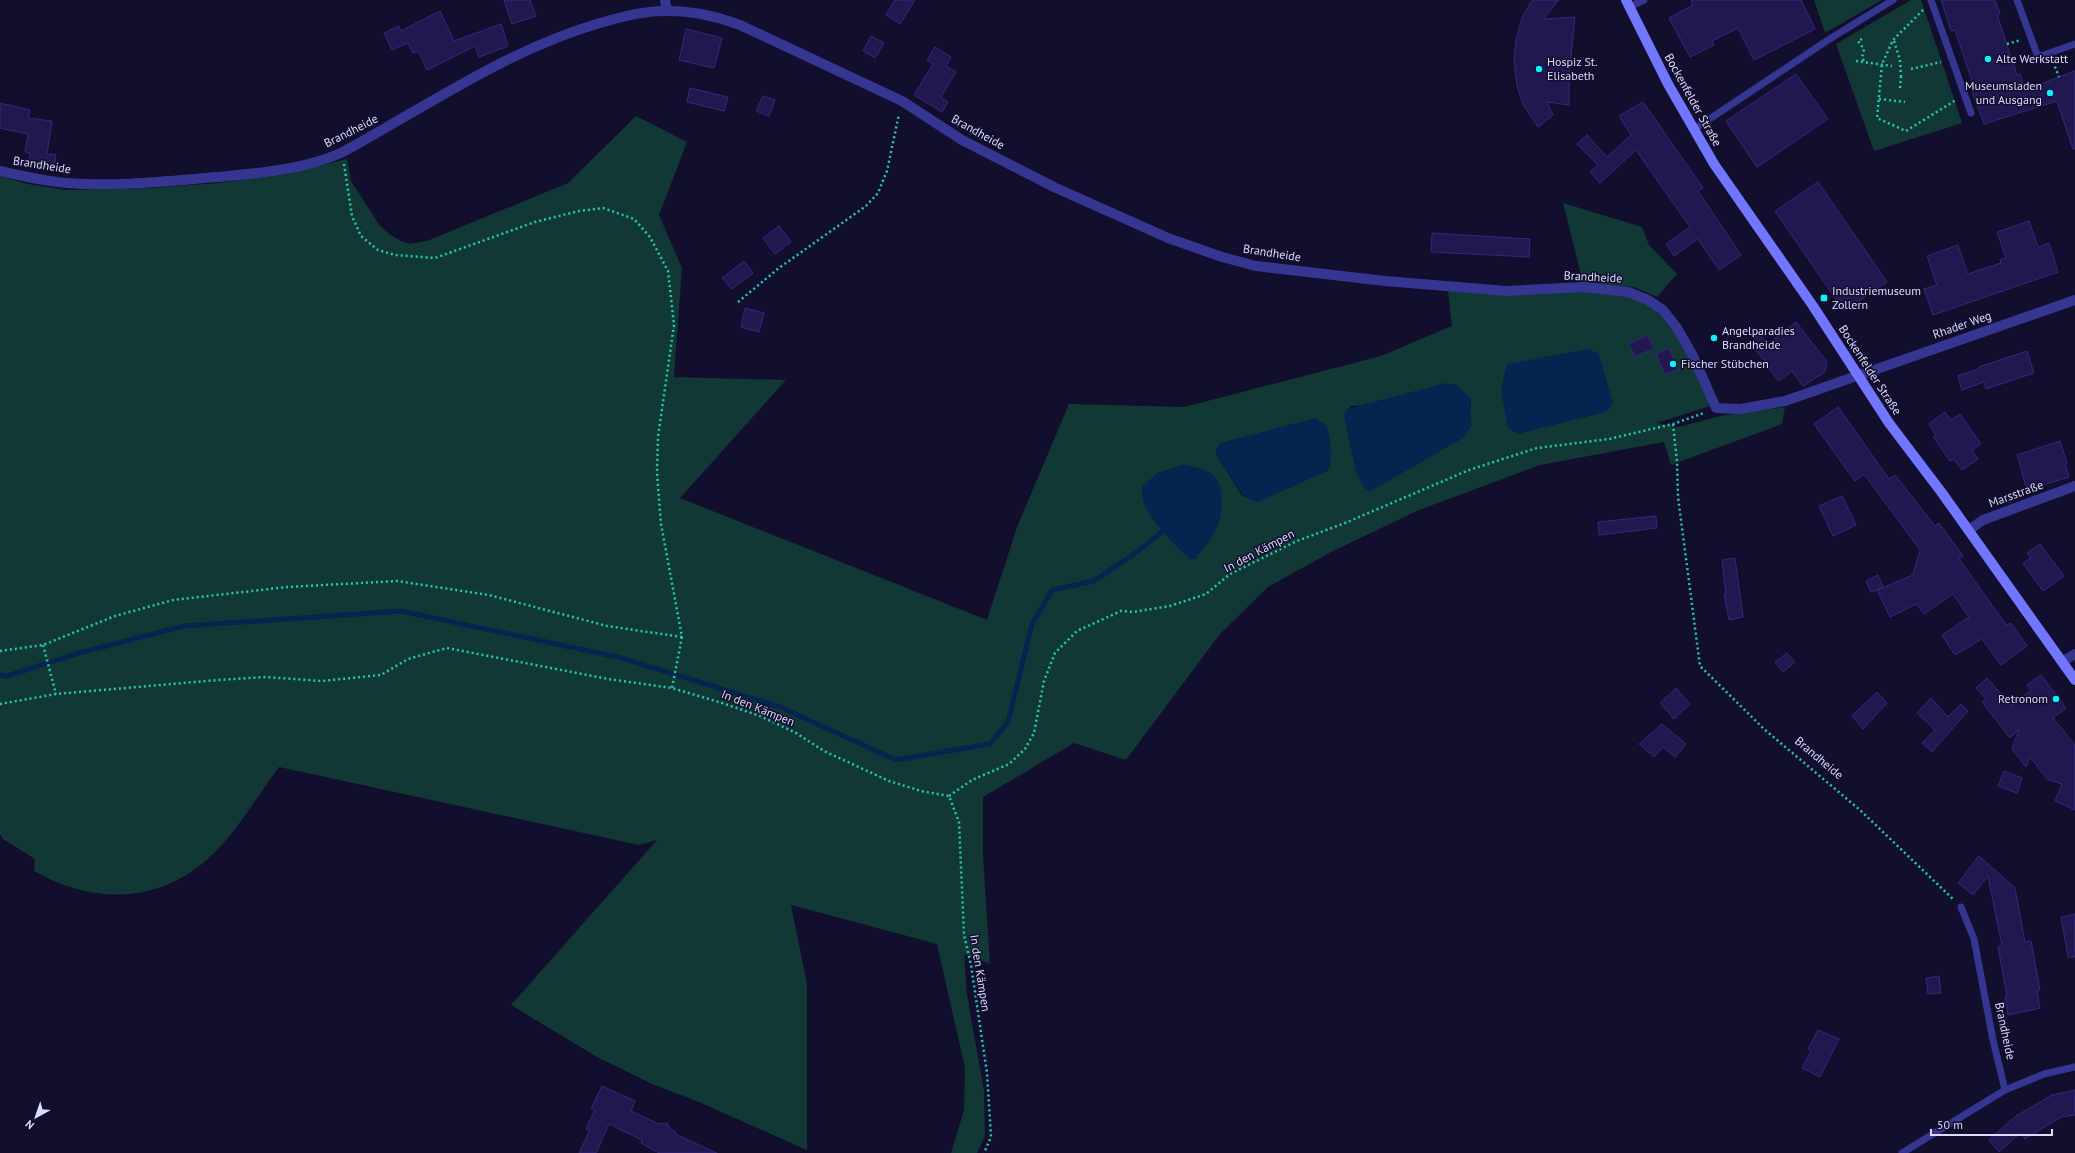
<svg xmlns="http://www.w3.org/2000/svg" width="2075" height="1153" viewBox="0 0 2075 1153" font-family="'PT Sans',sans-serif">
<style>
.green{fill:#113834;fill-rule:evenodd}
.water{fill:#052450}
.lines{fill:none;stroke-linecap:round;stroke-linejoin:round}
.stream{stroke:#052450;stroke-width:5}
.building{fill:#211850;stroke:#34287f}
.path{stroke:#23cab7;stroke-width:2.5;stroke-dasharray:2 3;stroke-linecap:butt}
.service{stroke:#353691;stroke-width:7}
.minor{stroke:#353691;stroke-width:10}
.secondary{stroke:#7276ff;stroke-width:10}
.path-bridge{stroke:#23cab7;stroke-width:2.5;stroke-dasharray:2 3;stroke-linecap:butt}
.poi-dot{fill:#07f4ff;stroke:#120e2d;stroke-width:1.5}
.labels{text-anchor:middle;stroke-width:3;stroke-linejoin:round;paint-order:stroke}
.poi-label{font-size:12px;fill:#dddbff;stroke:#120e2d;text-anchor:start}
.street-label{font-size:12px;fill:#dddbff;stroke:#120e2d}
</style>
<rect width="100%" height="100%" fill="#120e2d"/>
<g class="green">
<polygon points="1814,0 1882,0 1825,33"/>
<polygon points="1911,0 1921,0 1962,123 1874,151 1836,44"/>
<path d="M636 116 687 142 659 215 682 268 674 377 786 380 680 498 987 620 1017 527 1069 404 1184 407 1381 356 1452 326 1448 291C1478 291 1509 291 1539 291 1573 291 1617 284 1647 304 1680 325 1695 371 1710 406L1657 423 1678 427 1725 415 1785 407 1782 424 1671 465 1664 442 1540 465 1419 510 1331 552 1268 587 1220 634 1126 760 1074 743 983 797V855L990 964 964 954 967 995 984 1091 985 1136 977 1153H951L964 1110 965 1068 937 944 791 905 807 984V1150L699 1102 652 1084 597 1057 511 1005 657 840 639 845 279 767C258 795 237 832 211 856 160 904 93 905 34 871L35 859 3 839 0 834V176L28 184 66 190 151 188 218 183 280 175 347 159 351 181 380 226 392 236 401 241 410 244 427 241 568 183ZM1471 402 1470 416 1471 426 1345 412 1351 406ZM1329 436 1330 466 1327 471 1243 497 1217 456 1216 451ZM1184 465 1201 469 1214 476 1142 487 1158 473Z"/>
<polygon points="1563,203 1642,227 1649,245 1677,274 1657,297 1634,287 1583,283"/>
</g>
<g class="water">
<polygon points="1589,349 1599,354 1613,404 1606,412 1518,434 1508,428 1501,390 1507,364"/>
<polygon points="1446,383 1456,385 1471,398 1470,416 1472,425 1463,438 1371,491 1365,489 1356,472 1344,416 1347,409"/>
<path d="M1316 418 1327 426C1330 439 1334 460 1327 471L1258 502 1244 497 1217 456 1216 451 1220 443Z"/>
<path d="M1184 465C1194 467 1205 468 1213 475 1225 485 1223 512 1218 525 1214 537 1203 548 1196 559H1190C1177 548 1146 516 1143 500 1142 496 1142 491 1142 487L1158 473Z"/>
</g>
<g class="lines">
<polyline class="stream" points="0,675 7,676 79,653 184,626 401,611 622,658 780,707 896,760 990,744 1008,722 1032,624 1052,590 1094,581 1134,554 1163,531"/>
</g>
<g class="building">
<polygon points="504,0 530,0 536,16 512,24"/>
<polygon points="895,0 915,0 900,24 886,15"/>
<polygon points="1532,0 1559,0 1543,19 1575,17 1569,76 1569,105 1547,102 1553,115 1538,127 1524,106 1517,86 1514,60 1516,40 1522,18"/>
<polygon points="1691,0 1801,0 1815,29 1754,60 1738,28 1712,41 1714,45 1690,57 1669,18 1693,5"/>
<polygon points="1941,0 1995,0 2000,14 1997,15 2017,75 2020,74 2025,90 2075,71 2075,149 2073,149 2057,101 1984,124 1972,91 1975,90 1955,30 1951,31"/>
<polygon points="440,11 454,41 501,24 508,46 479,57 475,46 427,70 418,51 413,53 408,43 392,50 384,33 399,26 401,31"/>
<polygon points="686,29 722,38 714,68 679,60"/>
<polygon points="871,36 884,43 875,58 863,51"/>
<polygon points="935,47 951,57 946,66 956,72 941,97 948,102 942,112 914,95 933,64 927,60"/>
<polygon points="1796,74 1828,119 1757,167 1726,121"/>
<polygon points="690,88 728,97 724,111 687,102"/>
<polygon points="763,96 775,100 769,116 756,111"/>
<polygon points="1643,102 1703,188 1698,191 1741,255 1719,270 1698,239 1674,256 1666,244 1690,227 1636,150 1600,183 1590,172 1598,165 1577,144 1587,135 1607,157 1631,135 1619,116"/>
<polygon points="0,103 30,110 28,118 52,121 47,154 56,155 54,170 28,167 30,153 25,152 28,134 0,128"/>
<polygon points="1818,182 1887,282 1844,311 1775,211"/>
<polygon points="2029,221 2038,247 2049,243 2058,272 1933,315 1924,289 1937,285 1927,256 1958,245 1968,274 2001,263 2000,260 2006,258 1997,232"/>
<polygon points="779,226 791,242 775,254 763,238"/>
<polygon points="1432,233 1530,239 1529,257 1431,252"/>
<polygon points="744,261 753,273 732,289 722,278"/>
<polygon points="745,308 764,313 759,332 741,327"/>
<polygon points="1796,322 1827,362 1825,372 1803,386 1792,371 1779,381 1769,369 1771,368 1749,343 1759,334 1768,344"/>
<polygon points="1648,335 1654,348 1635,357 1629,344"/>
<polygon points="1669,348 1678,369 1665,375 1656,354"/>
<polygon points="2027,351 2034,373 1986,389 1984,382 1962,390 1958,376 1979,369 1979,367"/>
<polygon points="1838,407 1889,479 1895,475 1935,526 1939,523 1963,556 1959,559 2006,625 2011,623 2027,646 2001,665 1982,639 1955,655 1942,635 1969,617 1953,594 1924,614 1917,604 1890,617 1877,590 1913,575 1920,550 1864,474 1855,481 1814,424"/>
<polygon points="1945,412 1951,420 1960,414 1981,444 1972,450 1978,459 1962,470 1954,459 1950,461 1937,442 1933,437 1936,435 1929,424"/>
<polygon points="2060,441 2067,463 2065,464 2069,477 2027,490 2017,455"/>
<polygon points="1842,496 1856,525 1833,536 1819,506"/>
<polygon points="1656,516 1657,528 1599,535 1598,522"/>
<polygon points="2040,544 2064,576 2043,591 2023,563 2031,558 2027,553"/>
<polygon points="1735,558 1743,617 1729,620 1724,594 1726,594 1722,560"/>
<polygon points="1878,575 1883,587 1871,592 1866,581"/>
<polygon points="1787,653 1795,662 1783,672 1775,662"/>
<polygon points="2041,675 2066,708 2053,718 2075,745 2075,810 2055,801 2062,784 2047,779 2030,757 2026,767 2012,749 2019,729 2010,738 1982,702 1986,699 1976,688 1987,678 2011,705 2031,690 2027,685"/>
<polygon points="1676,688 1690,704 1674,719 1660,703"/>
<polygon points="1877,692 1887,703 1863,729 1852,716"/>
<polygon points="1931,698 1948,717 1961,704 1968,711 1932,752 1922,743 1935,730 1917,713"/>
<polygon points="1662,724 1686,744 1675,757 1663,747 1654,757 1639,744"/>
<polygon points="2004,771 2022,778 2017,793 1998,786"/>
<polygon points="1979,856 2015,888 2025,942 2031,941 2040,990 2037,991 2040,1008 2008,1015 2005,996 2007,996 1998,947 2002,946 1988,876 1973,895 1958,883"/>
<polygon points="2075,914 2075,957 2068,957 2061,917"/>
<polygon points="1939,976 1941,993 1928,994 1926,978"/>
<polygon points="1818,1030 1839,1039 1820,1077 1802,1068 1811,1051 1808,1049"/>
<polygon points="602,1086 635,1101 631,1111 659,1124 667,1123 670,1129 676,1132 675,1134 717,1153 659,1153 641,1143 642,1140 609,1124 596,1153 579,1153 590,1130 586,1129 595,1110 591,1109"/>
<polygon points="2075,1090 2075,1115 2061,1117 2025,1139 2021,1132 1999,1152 1989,1140 2016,1116 2052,1095"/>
</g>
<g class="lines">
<g class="path">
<polyline points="1923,10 1893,40 1882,64 1877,118 1906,131 1956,100"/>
<polyline points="1862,39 1858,41 1864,49 1862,58 1865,62"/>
<polyline points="1894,41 1900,60"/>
<polyline points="2007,44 2021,40"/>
<polyline points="1856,61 1892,66"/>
<polyline points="2053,62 2059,77"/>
<polyline points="1911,69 1941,62"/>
<polyline points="1900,88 1901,76"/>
<polyline points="1879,99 1905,102"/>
<polyline points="344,164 352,216 361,236 378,250 395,255 435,258 535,222 579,211 603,208 634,219 650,237 668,271 674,325 658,437 657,473 661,524 682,637 672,688"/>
<polyline points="738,302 779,268 866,206 878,193 887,171 899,114"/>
<polyline points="1673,424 1677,462 1678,497 1700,666 1764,729 1860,810 1954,900"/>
<polyline points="43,645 56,694"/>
<polyline points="0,651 43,645 115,616 173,600 287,587 397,581 489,595 607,626 682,637"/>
<polyline points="0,704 56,694 218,680 266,677 322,681 381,675 408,659 447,648 608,679 672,688 722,703 760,716 796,733 824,751 889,781 921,791 949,796 959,822 964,935 971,965 987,1073 991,1137 984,1153"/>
<polyline points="949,796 972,780 1009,764 1025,749 1034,733 1044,681 1055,653 1077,631 1121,611 1133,612 1170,606 1206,594 1230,574 1297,541 1345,523 1469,470 1537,448 1609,439 1673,424 1704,413"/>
</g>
<g class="service">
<polyline points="1931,0 1971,113"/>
<polyline points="2017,0 2038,57 2075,44"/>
<polyline points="1629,7 1644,0"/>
<polyline points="1693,130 1828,40 1893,0"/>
<polyline points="1961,907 1974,939 1993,1040 2005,1090"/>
<polyline points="1902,1153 2005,1090 2044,1074 2075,1067"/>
</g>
<g class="minor">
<polyline points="665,0 667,11"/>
<path d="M0 171C22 176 43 181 66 183 116 187 168 181 218 177 260 173 303 170 343 152 427 106 507 50 600 23 621 17 646 10 669 11 694 11 716 16 740 25L902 101 962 140 1056 188 1168 238 1222 257 1256 266 1385 281 1506 291 1583 287 1628 292 1648 300 1663 310 1677 328 1692 354 1716 408 1741 409 1785 401 2075 300"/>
<polyline points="1969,530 1983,520 2075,486"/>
<polyline points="2063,661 2075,654"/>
</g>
<polyline class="secondary" points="1626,0 1668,84 1714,164 1813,306 1889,423 1942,493 2075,680"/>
<polyline class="path-bridge" points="1900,60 1901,76"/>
</g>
<g class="poi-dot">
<circle cx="1988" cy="59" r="4"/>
<circle cx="1539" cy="69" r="4"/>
<circle cx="2050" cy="93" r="4"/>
<rect x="1820" y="294" width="8" height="8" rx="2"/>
<circle cx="1714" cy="338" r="4"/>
<circle cx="1673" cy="364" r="4"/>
<circle cx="2056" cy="699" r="4"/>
</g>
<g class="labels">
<g class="poi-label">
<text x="1996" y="63">Alte Werkstatt</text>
<text x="1547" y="66">Hospiz St.<tspan x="1547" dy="14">Elisabeth</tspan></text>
<text x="2042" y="90" text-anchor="end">Museumsladen<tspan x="2042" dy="14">und Ausgang</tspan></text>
<text x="1832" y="295">Industriemuseum<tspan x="1832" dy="14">Zollern</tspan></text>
<text x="1722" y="335">Angelparadies<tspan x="1722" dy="14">Brandheide</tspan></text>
<text x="1681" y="368">Fischer Stübchen</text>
<text x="2048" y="703" text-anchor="end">Retronom</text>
</g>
<g class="street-label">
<text transform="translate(1693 100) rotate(61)" y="4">Bockenfelder Straße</text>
<text transform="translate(351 131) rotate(-27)" y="4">Brandheide</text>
<text transform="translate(978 132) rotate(29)" y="4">Brandheide</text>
<text transform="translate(42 165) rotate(9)" y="4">Brandheide</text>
<text transform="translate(1272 253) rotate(9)" y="4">Brandheide</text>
<text transform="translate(1593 277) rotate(3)" y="4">Brandheide</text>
<text transform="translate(1962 325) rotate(-19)" y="4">Rhader Weg</text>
<text transform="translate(1870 370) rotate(57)" y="4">Bockenfelder Straße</text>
<text transform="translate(2016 494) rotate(-20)" y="4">Marsstraße</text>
<text transform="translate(1259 551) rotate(-28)" y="4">In den Kämpen</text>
<text transform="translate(758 708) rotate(22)" y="4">In den Kämpen</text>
<text transform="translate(1819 758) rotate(40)" y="4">Brandheide</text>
<text transform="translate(980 973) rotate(81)" y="4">In den Kämpen</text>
<text transform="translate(2005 1031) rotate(78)" y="4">Brandheide</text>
</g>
</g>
<g transform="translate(36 1117) rotate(220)" stroke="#120e2d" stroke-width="3" paint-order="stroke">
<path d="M0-3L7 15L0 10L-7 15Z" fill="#dddbff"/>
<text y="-6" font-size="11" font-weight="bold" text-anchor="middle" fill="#dddbff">N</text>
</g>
<path d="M1931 1129v6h121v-6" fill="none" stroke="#dddbff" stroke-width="2"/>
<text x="1937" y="1129" font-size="12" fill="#dddbff" stroke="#120e2d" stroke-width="3" paint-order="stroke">50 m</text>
</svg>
